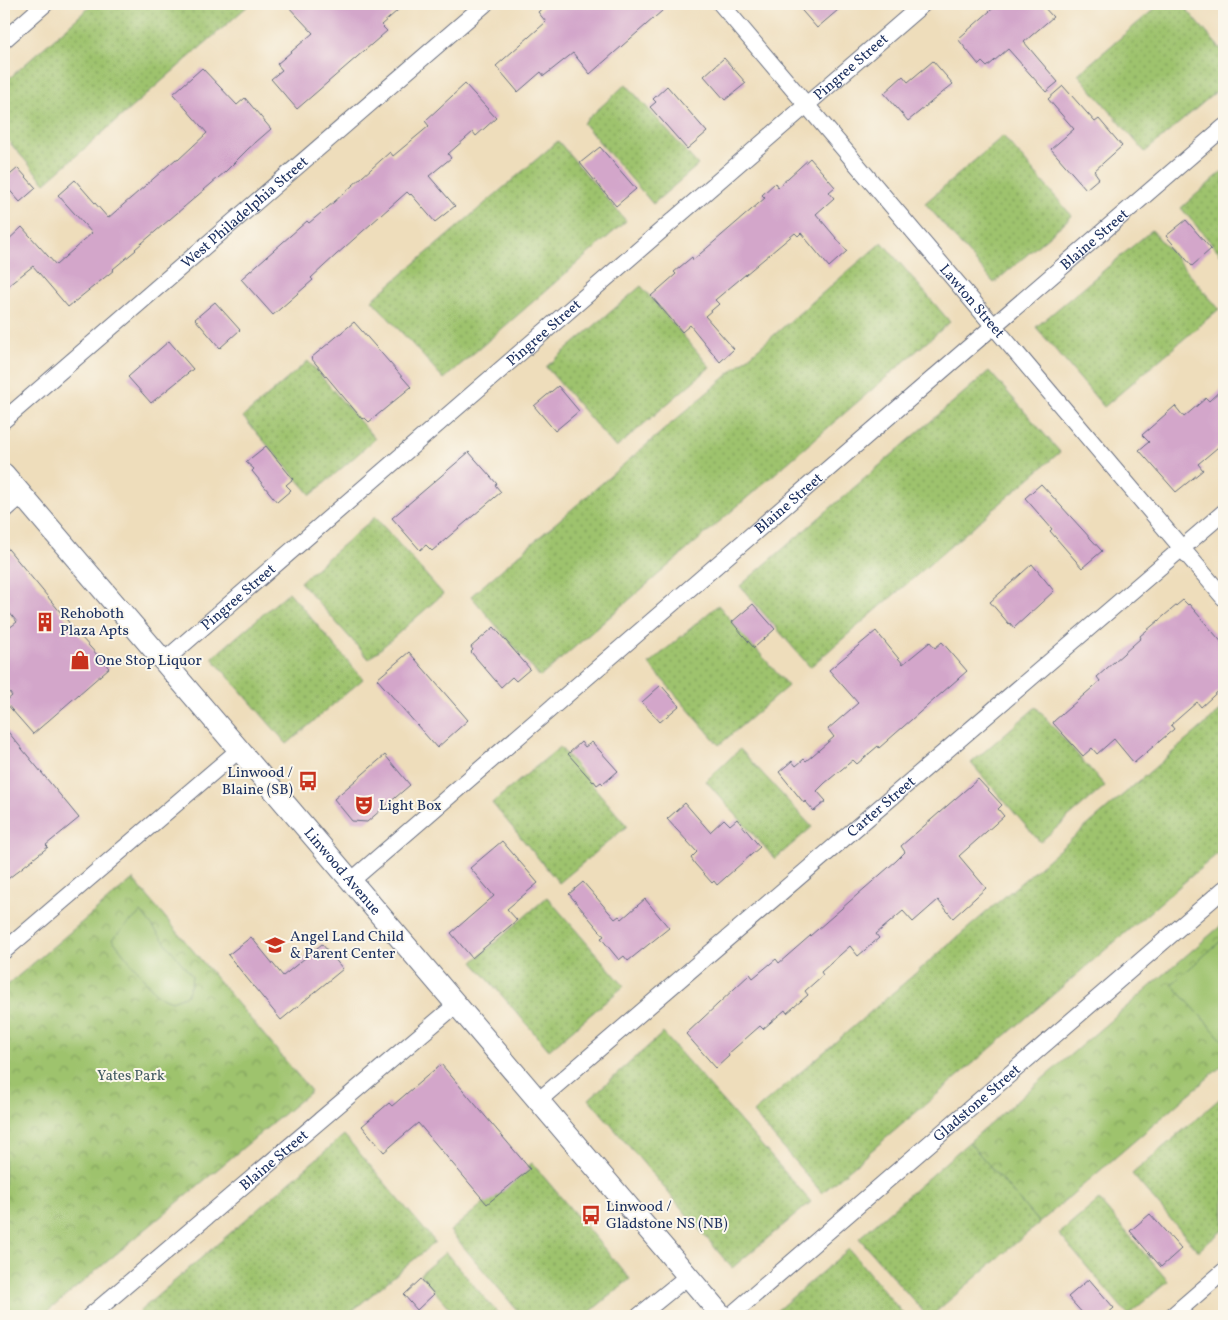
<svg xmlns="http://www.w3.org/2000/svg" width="1228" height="1320" viewBox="0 0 1228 1320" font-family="Vollkorn,serif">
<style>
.grass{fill:url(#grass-dots);stroke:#5c7966}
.park{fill:url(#park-crowns);stroke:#5c7966}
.garden{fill:#9ec36d;stroke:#5c7966}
.building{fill:#d3a6ca}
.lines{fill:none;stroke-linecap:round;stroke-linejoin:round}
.minor-casing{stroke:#656c7f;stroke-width:18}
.tertiary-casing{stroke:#656c7f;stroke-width:23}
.minor{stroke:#fff;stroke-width:16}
.tertiary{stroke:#fff;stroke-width:21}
.labels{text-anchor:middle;stroke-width:4;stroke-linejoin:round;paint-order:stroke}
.street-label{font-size:15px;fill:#1b2f5e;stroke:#fbf7ec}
.poi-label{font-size:15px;fill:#1b2f5e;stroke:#fbf7ec;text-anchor:start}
.park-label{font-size:15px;fill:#425b62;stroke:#fbf7ec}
</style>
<defs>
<pattern id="grass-dots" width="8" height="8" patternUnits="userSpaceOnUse" patternTransform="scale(1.25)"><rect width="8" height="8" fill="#9ec36d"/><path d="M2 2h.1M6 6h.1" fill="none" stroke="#809f5d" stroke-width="1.8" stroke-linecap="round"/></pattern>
<pattern id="park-crowns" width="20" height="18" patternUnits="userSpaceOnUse" patternTransform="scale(1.25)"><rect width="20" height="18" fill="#9ec36d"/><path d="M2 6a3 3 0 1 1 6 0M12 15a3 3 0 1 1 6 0" fill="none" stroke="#809f5d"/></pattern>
</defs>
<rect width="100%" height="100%" fill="#fbf7ec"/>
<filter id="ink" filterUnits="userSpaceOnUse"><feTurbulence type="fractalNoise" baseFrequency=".02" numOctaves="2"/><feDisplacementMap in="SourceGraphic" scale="10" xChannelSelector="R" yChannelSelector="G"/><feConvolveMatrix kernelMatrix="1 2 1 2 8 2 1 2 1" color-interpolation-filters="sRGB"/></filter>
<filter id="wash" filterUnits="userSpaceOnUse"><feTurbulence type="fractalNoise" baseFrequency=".0096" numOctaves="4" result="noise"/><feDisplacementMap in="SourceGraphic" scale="20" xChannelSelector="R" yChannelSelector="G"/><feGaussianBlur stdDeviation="1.12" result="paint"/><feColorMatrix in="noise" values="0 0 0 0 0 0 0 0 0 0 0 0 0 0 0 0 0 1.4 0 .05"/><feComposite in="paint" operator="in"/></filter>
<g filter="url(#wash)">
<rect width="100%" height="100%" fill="#edb"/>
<g class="grass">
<polygon points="93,4 250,4 45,183 4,136 4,83"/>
<polygon points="1160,4 1182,4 1224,53 1224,85 1145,152 1078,74"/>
<polygon points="626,84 698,165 653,204 583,123"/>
<polygon points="1003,136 1072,216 994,283 925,203"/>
<polygon points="558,141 626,221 444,379 372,300"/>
<polygon points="1224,170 1224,258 1181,208"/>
<polygon points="1152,230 1219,309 1104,407 1036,327"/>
<polygon points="882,242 950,322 540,677 471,596"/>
<polygon points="641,286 710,367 616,448 546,367"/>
<polygon points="308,361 375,439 311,495 243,417"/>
<polygon points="989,371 1060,452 810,667 740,586"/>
<polygon points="375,517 443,594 369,659 300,582"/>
<polygon points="289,592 363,679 287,744 212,658"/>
<polygon points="718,605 788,686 719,745 649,664"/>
<polygon points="1036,707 1105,786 1040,842 971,763"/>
<polygon points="1224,708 1224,848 822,1193 753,1113"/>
<polygon points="560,747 627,826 559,883 492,803"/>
<polygon points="740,749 812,827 775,859 706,781"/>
<polygon points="547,897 624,986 549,1050 473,962"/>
<polygon points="663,1033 811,1202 732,1268 589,1099"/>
<polygon points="1224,1095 1224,1229 1198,1251 1132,1174"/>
<polygon points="344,1135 435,1242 346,1316 134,1316"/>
<polygon points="969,1142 1039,1223 931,1316 927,1316 859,1238"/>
<polygon points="532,1163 630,1279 585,1316 522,1316 450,1231"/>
<polygon points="1099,1200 1168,1281 1128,1315 1059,1234"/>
<polygon points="849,1249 905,1316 777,1316 774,1313"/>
<polygon points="446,1252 446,1253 500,1316 456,1316 420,1274"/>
</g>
<g class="park">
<polygon points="133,879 311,1091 42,1316 6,1316 4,1313 4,988"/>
<polygon points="1224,923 1224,1064 1039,1223 969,1142"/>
</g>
<g class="garden">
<polygon points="141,912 192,976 191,984 187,995 172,1001 157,995 112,939"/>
<polygon points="1224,938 1224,1042 1172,984"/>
</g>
<g id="blocks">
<g class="building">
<polygon points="286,4 405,4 381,25 387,31 297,109 271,79 282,70 277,64 313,33"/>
<polygon points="547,4 670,4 590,74 573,53 544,76 541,72 518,92 496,66 546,22 538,12"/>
<polygon points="796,4 845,4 817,28"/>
<polygon points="998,4 1041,4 1053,17 1024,42 1058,82 1046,92 1008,49 987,67 982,62 979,65 958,39"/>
<polygon points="724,58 746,83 725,100 704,76"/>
<polygon points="933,61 953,84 908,121 884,93 903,76 908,82"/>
<polygon points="202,68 237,105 245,98 271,129 248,149 225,172 135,249 136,250 113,269 114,270 68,307 33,266 4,289 4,244 22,227 56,265 92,233 58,195 75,180 108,218 176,159 178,160 207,133 173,94"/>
<polygon points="465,84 496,118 476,136 473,132 448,154 451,158 429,176 455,206 435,222 411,194 410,195 407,192 336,255 311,278 313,280 273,315 241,279 307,221 309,223 334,202 390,152 393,156 429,126 425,121"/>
<polygon points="667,86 707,132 687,149 650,107 656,102 653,99"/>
<polygon points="1063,86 1095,122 1099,119 1122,146 1094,171 1099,178 1086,189 1051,149 1074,129 1048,99"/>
<polygon points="600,147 636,189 616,206 580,163"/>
<polygon points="810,158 835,187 829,192 834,198 816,214 847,251 829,267 801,233 798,236 795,233 715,300 719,304 705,316 734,349 720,362 690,325 682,332 651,296 676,274 674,272 692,257 693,260 765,198 762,195 775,183 778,187"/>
<polygon points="18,168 36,188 20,202 4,184 4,180"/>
<polygon points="1186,220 1211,249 1192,266 1166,236"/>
<polygon points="215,302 240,330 220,348 195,319"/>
<polygon points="354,322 411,387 369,422 365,418 362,419 311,358"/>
<polygon points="169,341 193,369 151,403 128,377"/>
<polygon points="558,386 579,411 555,431 534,406"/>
<polygon points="1224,387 1224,442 1198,464 1203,470 1176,492 1139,450 1149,442 1142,435 1175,406 1184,417 1206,398 1209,401"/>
<polygon points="266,446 293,479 286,485 291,490 277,502 252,471 254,469 246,462"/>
<polygon points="469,452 497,484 495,485 501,492 432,551 426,545 420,550 392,518"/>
<polygon points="1041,484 1102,551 1082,568 1050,531 1052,529 1025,498"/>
<polygon points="4,544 81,637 109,668 33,734 5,702 12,696 4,685 4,632 17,622 4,606"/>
<polygon points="1032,564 1054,591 1014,628 1010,623 1009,624 990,602"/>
<polygon points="1183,600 1188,605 1189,604 1224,645 1224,686 1201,707 1197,702 1171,725 1174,729 1134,763 1114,739 1097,754 1092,748 1083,756 1053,723 1054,721 1100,681 1097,677 1141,638 1140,636"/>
<polygon points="753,604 775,629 754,648 732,622"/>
<polygon points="494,627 530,669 516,681 512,677 501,687 471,652 473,650 471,647"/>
<polygon points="876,631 903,664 930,642 935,648 942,642 967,671 879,748 878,746 857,764 853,760 825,783 817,791 826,801 814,811 805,801 804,803 779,772 792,761 796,766 804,759 806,761 834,737 828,729 858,703 829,670"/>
<polygon points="409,652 468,720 437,748 377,679"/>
<polygon points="661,685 679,706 660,722 642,702"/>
<polygon points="4,727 79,818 46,845 48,847 4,882"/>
<polygon points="581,742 585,747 592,742 618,771 603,784 601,782 597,785 594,781 593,782 568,754"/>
<polygon points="385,755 410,785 367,822 352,821 334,799"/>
<polygon points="978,779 1002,805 998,809 1004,816 959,856 986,888 953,918 938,900 913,922 903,911 876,934 879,938 858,956 850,946 821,972 823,975 805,991 808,995 787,1013 785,1010 763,1029 760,1026 728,1054 729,1056 716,1068 686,1034 750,974 753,978 776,959 779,963 896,861 905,852 901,846"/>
<polygon points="685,803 710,832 724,819 730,825 737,819 760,847 717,885 714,881 712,883 695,864 691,858 697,852 667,819"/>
<polygon points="502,841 538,883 507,909 517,920 472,958 451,933 494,896 470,868"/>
<polygon points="583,882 615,919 619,916 622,919 645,899 669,928 628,961 624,956 619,960 601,938 604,936 569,894"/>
<polygon points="251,937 283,976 322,944 343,969 281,1020 228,955"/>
<polygon points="441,1064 530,1169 487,1204 418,1123 384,1152 362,1126 389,1103 392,1106"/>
<polygon points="1150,1214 1181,1249 1161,1267 1130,1231"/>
<polygon points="421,1279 434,1294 417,1310 404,1295"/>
<polygon points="1089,1279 1114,1308 1105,1316 1085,1316 1068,1297"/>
</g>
</g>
</g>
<g filter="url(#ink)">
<use href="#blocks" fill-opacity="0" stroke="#656c7f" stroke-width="1"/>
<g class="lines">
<defs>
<g id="minor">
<path id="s1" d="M721 4 1224 598"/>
<polyline points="4,40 45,4"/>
<path id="s2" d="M4 420 485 4"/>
<polyline points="4,511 22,495"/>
<path id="s3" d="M164 661 923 4"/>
<path id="s4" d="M351 881 1224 127"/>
<polyline points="4,951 240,749"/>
<path id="s5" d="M538 1101 1224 512"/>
<path id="s6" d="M90 1316 457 1004"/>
<polyline points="639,1316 688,1276"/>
<path id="s7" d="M730 1316 1224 889"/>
<polyline points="1172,1316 1224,1271"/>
</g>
<g id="tertiary">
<path id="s8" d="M4 474 722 1316"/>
</g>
</defs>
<use href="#minor" class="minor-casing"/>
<use href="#tertiary" class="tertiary-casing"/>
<use href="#minor" class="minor"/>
<use href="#tertiary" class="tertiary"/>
</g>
</g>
<defs>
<symbol id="building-bare" viewBox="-9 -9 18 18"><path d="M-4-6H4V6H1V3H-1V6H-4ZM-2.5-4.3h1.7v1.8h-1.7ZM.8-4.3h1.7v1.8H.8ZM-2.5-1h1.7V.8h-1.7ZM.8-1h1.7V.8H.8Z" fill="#c8321e" stroke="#fbf7ec" stroke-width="2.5" paint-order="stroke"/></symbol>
<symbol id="shop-bare" viewBox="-9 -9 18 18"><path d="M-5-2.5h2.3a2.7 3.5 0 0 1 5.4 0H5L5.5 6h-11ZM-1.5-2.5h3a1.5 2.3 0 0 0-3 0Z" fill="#c8321e" stroke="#fbf7ec" stroke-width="2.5" paint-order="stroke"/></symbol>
<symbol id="bus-bare" viewBox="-9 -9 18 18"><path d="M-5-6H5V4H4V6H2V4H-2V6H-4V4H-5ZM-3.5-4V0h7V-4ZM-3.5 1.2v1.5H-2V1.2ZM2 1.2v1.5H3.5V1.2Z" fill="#c8321e" stroke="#fbf7ec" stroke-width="2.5" paint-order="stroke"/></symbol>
<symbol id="theatre-bare" viewBox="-9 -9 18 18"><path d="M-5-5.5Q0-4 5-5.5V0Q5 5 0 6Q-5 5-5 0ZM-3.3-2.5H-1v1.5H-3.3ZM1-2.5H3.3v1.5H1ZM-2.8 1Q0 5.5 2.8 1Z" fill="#c8321e" stroke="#fbf7ec" stroke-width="2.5" paint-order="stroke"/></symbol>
<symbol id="school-bare" viewBox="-9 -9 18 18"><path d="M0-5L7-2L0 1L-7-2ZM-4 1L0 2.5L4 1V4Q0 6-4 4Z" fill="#c8321e" stroke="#fbf7ec" stroke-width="2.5" paint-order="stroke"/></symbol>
</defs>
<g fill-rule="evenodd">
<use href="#building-bare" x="31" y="608" width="28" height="28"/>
<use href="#shop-bare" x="66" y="646" width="28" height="28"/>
<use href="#bus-bare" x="294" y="767" width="28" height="28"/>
<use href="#theatre-bare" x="350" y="791" width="28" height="28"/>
<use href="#school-bare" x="261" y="931" width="28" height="28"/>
<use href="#bus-bare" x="577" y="1201" width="28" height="28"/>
</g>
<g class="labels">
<g class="street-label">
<text dy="5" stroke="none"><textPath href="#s3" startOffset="908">Pingree Street</textPath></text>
<text dy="5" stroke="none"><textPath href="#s2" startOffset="318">West Philadelphia Street</textPath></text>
<text dy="5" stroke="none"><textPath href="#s4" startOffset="982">Blaine Street</textPath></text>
<text dy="5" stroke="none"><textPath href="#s1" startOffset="389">Lawton Street</textPath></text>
<text dy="5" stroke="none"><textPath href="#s3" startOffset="502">Pingree Street</textPath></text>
<text dy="5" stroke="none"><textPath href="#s4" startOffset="578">Blaine Street</textPath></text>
<text dy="5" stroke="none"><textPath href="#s3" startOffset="98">Pingree Street</textPath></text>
<text dy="5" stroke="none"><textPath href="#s5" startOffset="452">Carter Street</textPath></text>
<text dy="5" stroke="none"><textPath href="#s8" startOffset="522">Linwood Avenue</textPath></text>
<text dy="5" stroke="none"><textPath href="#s7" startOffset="326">Gladstone Street</textPath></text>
<text dy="5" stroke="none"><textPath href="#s6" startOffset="241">Blaine Street</textPath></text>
</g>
<g class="poi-label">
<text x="60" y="618">Rehoboth<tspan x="60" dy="17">Plaza Apts</tspan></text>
<text x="95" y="665">One Stop Liquor</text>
<text x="293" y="777" text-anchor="end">Linwood /<tspan x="293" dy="17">Blaine (SB)</tspan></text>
<text x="379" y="810">Light Box</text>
<text x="290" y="941">Angel Land Child<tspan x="290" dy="17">&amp; Parent Center</tspan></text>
<text x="606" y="1211">Linwood /<tspan x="606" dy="17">Gladstone NS (NB)</tspan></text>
</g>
<g class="park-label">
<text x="131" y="1080">Yates Park</text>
</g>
</g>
<rect width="1228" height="1320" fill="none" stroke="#fbf7ec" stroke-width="20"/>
</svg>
